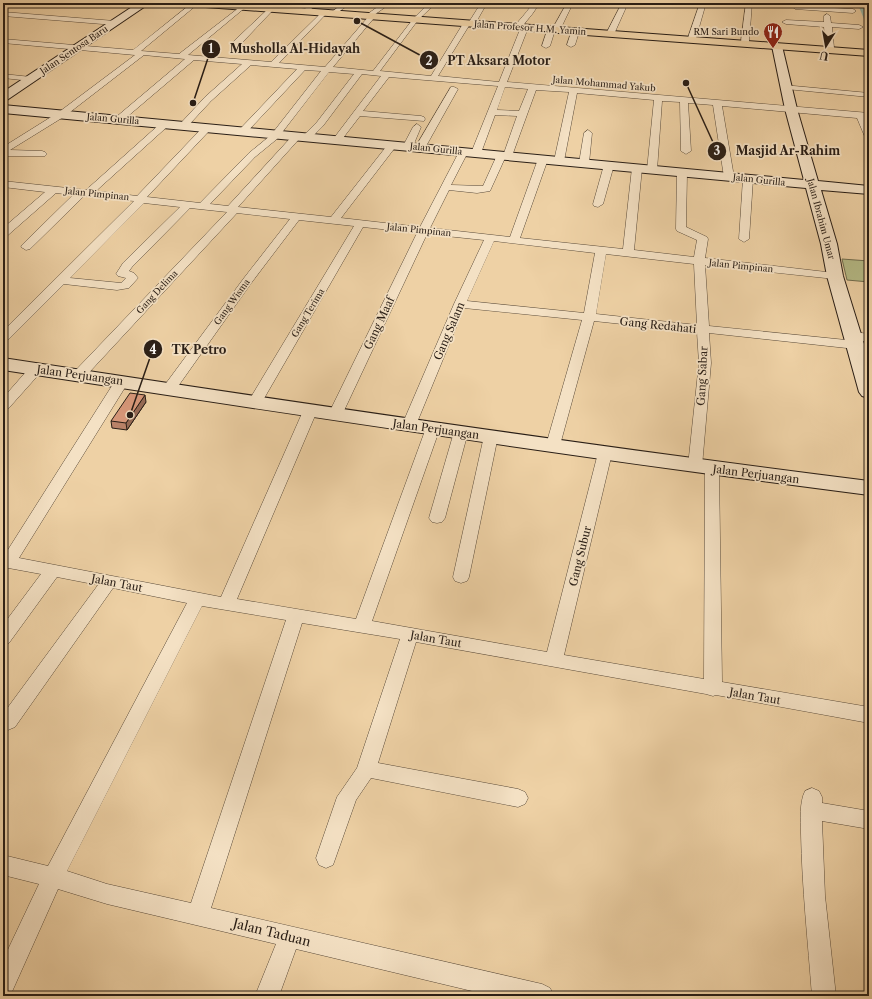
<svg xmlns="http://www.w3.org/2000/svg" width="872" height="999" viewBox="0 0 872 999" font-family="'Libre Caslon Text',serif">
<style>
.green{fill:#b6bc88;stroke:#706d4f}
.lines{fill:none;stroke-linecap:round;stroke-linejoin:round}
.river{fill:#99b7a9;fill-rule:evenodd}
.street-casing{stroke:#5a4b3a;stroke-width:1}
.secondary-casing{stroke:#291e16;stroke-width:2}
.primary-casing{stroke:#291e16;stroke-width:2}
.street{fill:#f4e1c4;fill-rule:evenodd}
.secondary{fill:#f4e1c4;fill-rule:evenodd}
.primary{fill:#eed1a5;fill-rule:evenodd}
.wall{fill:#b98268;stroke:#291e16}
.shaded-wall{fill:#966a55;stroke:#291e16}
.building{fill:#d79779;stroke:#291e16}
.labels{text-anchor:middle;stroke-width:3.5;stroke-linejoin:round;paint-order:stroke}
.far-street-label{font-size:9px;fill:#291e16;stroke:#f4e1c4}
.far-poi-label{font-size:9px;fill:#291e16;stroke:#f4e1c4;text-anchor:end}
.street-label{font-size:11px;fill:#291e16;stroke:#f4e1c4}
.near-street-label{font-size:13px;fill:#291e16;stroke:#f4e1c4}
.leader{fill:none;stroke:#291e16;stroke-width:1.5}
.callout-dot{fill:#291e16;stroke:#f4e1c4;stroke-width:1.5}
.mark-label{font-size:12px;text-anchor:middle;font-weight:bold;fill:#fff}
.callout-label{font-size:12px;text-anchor:middle;font-weight:bold;fill:#291e16;stroke:#f4e1c4;stroke-width:3.5;stroke-linejoin:round;paint-order:stroke}
</style>
<rect width="100%" height="100%" fill="#eed1a5"/>
<filter id="stains"><feTurbulence type="fractalNoise" baseFrequency=".005" numOctaves="4"/><feColorMatrix values="0 0 0 0 .2 0 0 0 0 .09 0 0 0 0 .02 0 0 0 .5 -.17"/></filter>
<radialGradient id="worn" r=".72"><stop offset=".6" stop-color="#630" stop-opacity="0"/><stop offset="1" stop-color="#630" stop-opacity=".3"/></radialGradient>
<polygon class="green" points="842,259 869,261 869,282 847,280"/>
<g class="lines">
<polygon class="river" points="852,3 869,3 869,20 864,19 859,7 854,6"/>
<defs>
<g id="street">
<path d="M192 3H199L141 51 179 54 245 3 248 5 247 6 188 55 271 62 322 12 324 11 327 13 326 14 279 63 325 67 369 16 368 14 369 13 383 3H391L374 15 376 17 374 18 333 67 373 71 413 19 429 3H436L418 20 380 71 431 76 464 22H469L481 3H487L475 24H470L438 76 499 82 521 27 516 25C521 17 529 11 532 3H538C536 12 528 18 523 26L528 28 507 82 869 113V119L866 118 869 126V140L865 137 857 118 722 106 734 177 729 180 724 177 713 105 688 103 691 151 686 154 681 151 680 102 662 101 657 170 652 173 647 170 654 100 577 93 564 161 559 164 554 161 569 92 536 90 512 156 510 158H505L490 191 477 193 449 190 430 228 510 237 538 159 543 156 548 159 520 238 623 249 632 168 637 165 642 168 634 250 694 257 697 240 677 231 676 229 677 172 682 169 685 170 687 172 686 227 707 237 708 239 705 258 835 273 839 274 841 276 839 278 835 279 705 265 709 326 856 341 860 342 862 345 860 348 856 349 709 333 711 363 702 466 700 469 695 471 690 469 688 466 699 363 697 332 594 321 560 445 558 448 553 449 548 448 546 445 582 320 464 308 416 425 414 428 409 429 404 428 402 425 454 304 484 240 427 234 342 415 340 418H330L328 415 417 233 363 227 262 402 260 405H250L248 402 354 226 299 220 252 282 174 392H164L162 389 164 386 244 278 290 219 237 213 84 378H74L73 375 74 372 227 212 190 208 132 267 129 271 134 273 138 278 129 288 117 290 64 284 7 341 3 342V331L134 201 84 196 30 249 26 250 21 247 22 245 73 195 56 193 7 236 3 237V228L45 192 3 187V181L86 190 162 122H168L169 124 168 126 96 191 137 196 204 126 207 125 211 128 210 130 147 197 200 203 249 153 271 135 321 71 305 70 246 133 243 134 239 131 240 129 297 69 251 65 211 101 186 128H180L179 126 180 124 205 97 242 64 194 60 121 122H115L114 120 115 118 185 59 144 55 65 116 10 150 42 151 45 152 47 154 45 156H3V147L59 112 135 55 3 43V39L133 50ZM329 72 354 74 317 122 304 135 303 137 304 139H310L323 126 362 74 381 76 334 138 332 140 334 142H340L360 116 424 121 425 119 424 117 421 116 363 111 389 77 498 86 471 153 473 155H479L481 153 495 115 517 116 504 153H499L497 155 483 186 451 185 468 152 466 150H460L420 227 341 218 397 145 392 142 389 143 331 217 238 207 300 138 301 136 297 133 294 134 228 206 210 204 255 157 277 139ZM505 87 528 89 519 111 497 110ZM144 203 180 207 123 263 116 274 118 276 126 278 121 283 70 278ZM494 241 595 253 584 313 467 301ZM606 254 694 264 697 325 596 314Z"/>
<polygon points="311,3 318,3 309,11 305,11 305,9"/>
<polygon points="344,3 351,3 337,13 333,13 333,11"/>
<polygon points="567,3 573,3 560,30 554,30 553,28"/>
<polygon points="622,3 628,3 615,32 611,34 608,34 607,32"/>
<polygon points="675,3 681,3 677,7 674,5"/>
<polygon points="700,3 706,3 696,38 692,40 688,38"/>
<polygon points="746,3 752,3 749,42 745,44 741,42"/>
<polygon points="860,3 869,3 869,7"/>
<polygon points="797,6 853,9 856,11 853,13 795,9 794,8"/>
<polygon points="271,7 274,9 273,10 240,45 234,45 234,41 269,8"/>
<polygon points="3,12 115,21 119,23 115,25 3,16"/>
<polygon points="827,14 830,16 831,23 859,25 863,27 859,29 832,27 834,48 830,50 826,48 824,27 786,24 782,22 786,20 824,22 824,16"/>
<polygon points="548,28 554,28 555,30 550,46 546,48 542,46"/>
<polygon points="572,30 578,30 579,32 575,45 571,47 567,45"/>
<polygon points="3,74 31,77 35,79 31,81 3,78"/>
<polygon points="783,85 869,93 869,97 786,89 783,89"/>
<polygon points="451,87 454,87 458,89 425,148 423,150 417,150 415,148"/>
<polygon points="417,124 421,127 413,146 411,148 405,148 403,146 413,127"/>
<polygon points="588,130 592,133 589,163 584,166 579,163 584,133"/>
<polygon points="609,162 614,165 603,204 598,207 594,206 593,204 604,165"/>
<polygon points="748,176 753,179 749,239 744,242 739,239 743,179"/>
<polygon points="854,332 869,334 869,342 850,339 848,336 850,333"/>
<polygon points="36,365 41,366 42,369 41,372 8,409 3,410 3,398 31,366"/>
<path d="M122 377 127 378 129 381 19 558 221 597 303 411 305 408H315L317 411 237 599 356 619 426 428 428 425 433 424 438 425 440 428 372 621 547 652 598 453 600 450 605 449 610 450 612 453 564 655 704 679 705 468 707 465 712 463 717 465 719 468 722 682 869 707V723L716 695 713 696 706 694 416 642 378 763 518 789 525 792 528 798 525 804 518 807 371 778 356 800 333 865 326 868 319 865 316 858 337 797 357 768 400 639 302 623 211 908 542 984 550 988 554 996H493L296 949 279 996H255L276 944 107 904 58 889 11 994 3 996V960L39 884 3 875V855L48 866 187 603 113 588 15 727 8 730 3 728V714L98 585 57 577 9 643 3 645V625L41 574 3 567V555L4 556 115 381 117 378ZM202 606 286 620 191 903 107 884 67 871Z"/>
<polygon points="461,428 466,429 468,432 445,518 442,522 437,523 432,522 429,518 454,432 456,429"/>
<polygon points="491,432 496,433 498,436 469,577 467,581 461,583 455,581 453,577 484,436 486,433"/>
<path d="M812 788 819 791 822 797V803L869 811V829L822 821 825 896 836 996H812C808 942 802 888 801 833 801 820 799 803 805 791Z"/>
</g>
<g id="secondary">
<polygon points="138,3 150,3 7,100 3,101 3,92"/>
<polygon points="777,43 782,46 797,109 818,181 869,186 869,194 821,190 837,244 843,276 869,360 869,398 862,396 859,392 827,276 821,244 806,188 3,113 3,105 804,180 785,109 772,46"/>
<path d="M3 358C291 402 580 445 869 481V495C580 458 291 414 3 370Z"/>
</g>
<polygon id="primary" points="187,3 233,3 869,50 869,56 192,6"/>
</defs>
<use href="#street" class="street-casing"/>
<use href="#secondary" class="secondary-casing"/>
<use href="#primary" class="primary-casing"/>
<use href="#street" class="street"/>
<use href="#secondary" class="secondary"/>
<use href="#primary" class="primary"/>
</g>
<polygon class="wall" points="146,402 127,430 112,428 111,421"/>
<polygon class="shaded-wall" points="145,395 146,402 127,430 126,423"/>
<polygon class="building" points="130,393 145,395 126,423 111,421"/>
<defs>
<symbol id="restaurant-pin" viewBox="-11 -11 22 30"><path d="M0 17L-7.5 6A9.5 9.5 0 1 1 7.5 6Z" fill="#8f2418" stroke="#f4e1c4"/><path d="M-5-6h1v4h1v-4h1v4h1v-4h1v5L-1.5 .5V6h-2V.5L-5-1ZM5-6V6H3V1.5H1.5Q1.5-4 5-6Z" fill="#fff"/></symbol>
</defs>
<g fill-rule="evenodd">
<use href="#restaurant-pin" x="762" y="21" width="22" height="30"/>
</g>
<g class="labels">
<g class="far-street-label">
<text transform="translate(530 28) rotate(4)" y="3">Jalan Profesor H.M. Yamin</text>
<text transform="translate(74 50) rotate(-34)" y="3">Jalan Sentosa Baru</text>
<text transform="translate(604 84) rotate(5)" y="3">Jalan Mohammad Yakub</text>
<text transform="translate(113 119) rotate(5)" y="3">Jalan Gurilla</text>
<text transform="translate(436 149) rotate(6)" y="3">Jalan Gurilla</text>
<text transform="translate(759 180) rotate(6)" y="3">Jalan Gurilla</text>
<text transform="translate(97 194) rotate(6)" y="3">Jalan Pimpinan</text>
<text transform="translate(821 219) rotate(75)" y="3">Jalan Ibrahim Umar</text>
<text transform="translate(419 230) rotate(6)" y="3">Jalan Pimpinan</text>
<text transform="translate(741 266) rotate(6)" y="3">Jalan Pimpinan</text>
<text transform="translate(157 292) rotate(-47)" y="3">Gang Delima</text>
<text transform="translate(232 302) rotate(-54)" y="3">Gang Wisma</text>
<text transform="translate(308 313) rotate(-59)" y="3">Gang Terima</text>
</g>
<g class="far-poi-label">
<text x="759" y="35">RM Sari Bundo</text>
</g>
<g class="street-label">
<text transform="translate(379 323) rotate(-65)" y="4">Gang Maaf</text>
<text transform="translate(658 325) rotate(6)" y="4">Gang Redahati</text>
<text transform="translate(449 331) rotate(-67)" y="4">Gang Salam</text>
<text transform="translate(80 375) rotate(8)" y="4">Jalan Perjuangan</text>
<text transform="translate(702 376) rotate(-87)" y="4">Gang Sabar</text>
<text transform="translate(436 429) rotate(8)" y="4">Jalan Perjuangan</text>
<text transform="translate(756 474) rotate(7)" y="4">Jalan Perjuangan</text>
<text transform="translate(580 556) rotate(-76)" y="4">Gang Subur</text>
<text transform="translate(117 583) rotate(11)" y="4">Jalan Taut</text>
<text transform="translate(436 639) rotate(10)" y="4">Jalan Taut</text>
<text transform="translate(755 696) rotate(10)" y="4">Jalan Taut</text>
</g>
<g class="near-street-label">
<text transform="translate(272 932) rotate(14)" y="5">Jalan Taduan</text>
</g>
</g>
<path class="leader" d="M193 103L211 49M357 21L429 60M686 83L717 151M130 415L153 349"/>
<g class="callout-dot">
<circle cx="193" cy="103" r="4"/>
<circle cx="357" cy="21" r="4"/>
<circle cx="686" cy="83" r="4"/>
<circle cx="130" cy="415" r="4"/>
<circle cx="211" cy="49" r="10"/>
<circle cx="429" cy="60" r="10"/>
<circle cx="717" cy="151" r="10"/>
<circle cx="153" cy="349" r="10"/>
</g>
<g class="mark-label">
<text x="211" y="53">1</text>
<text x="429" y="65">2</text>
<text x="717" y="155">3</text>
<text x="153" y="354">4</text>
</g>
<g class="callout-label">
<text x="295" y="53">Musholla Al-Hidayah</text>
<text x="499" y="65">PT Aksara Motor</text>
<text x="788" y="155">Masjid Ar-Rahim</text>
<text x="199" y="354">TK Petro</text>
</g>
<rect width="872" height="999" fill="none" stroke="#eed1a5" stroke-width="16"/>
<rect x="4" y="4" width="864" height="991" fill="none" stroke="#291e16" stroke-width="2"/>
<rect x="8" y="8" width="856" height="983" fill="none" stroke="#291e16"/>
<g transform="translate(826 46) rotate(191)" stroke="#f4e1c4" stroke-width="3" paint-order="stroke">
<path d="M0-3L7 15L0 10L-7 15Z" fill="#291e16"/>
<text y="-6" font-size="11" font-weight="bold" text-anchor="middle" fill="#291e16">U</text>
</g>
<rect width="100%" height="100%" filter="url(#stains)"/>
<rect width="100%" height="100%" fill="url(#worn)"/>
</svg>
